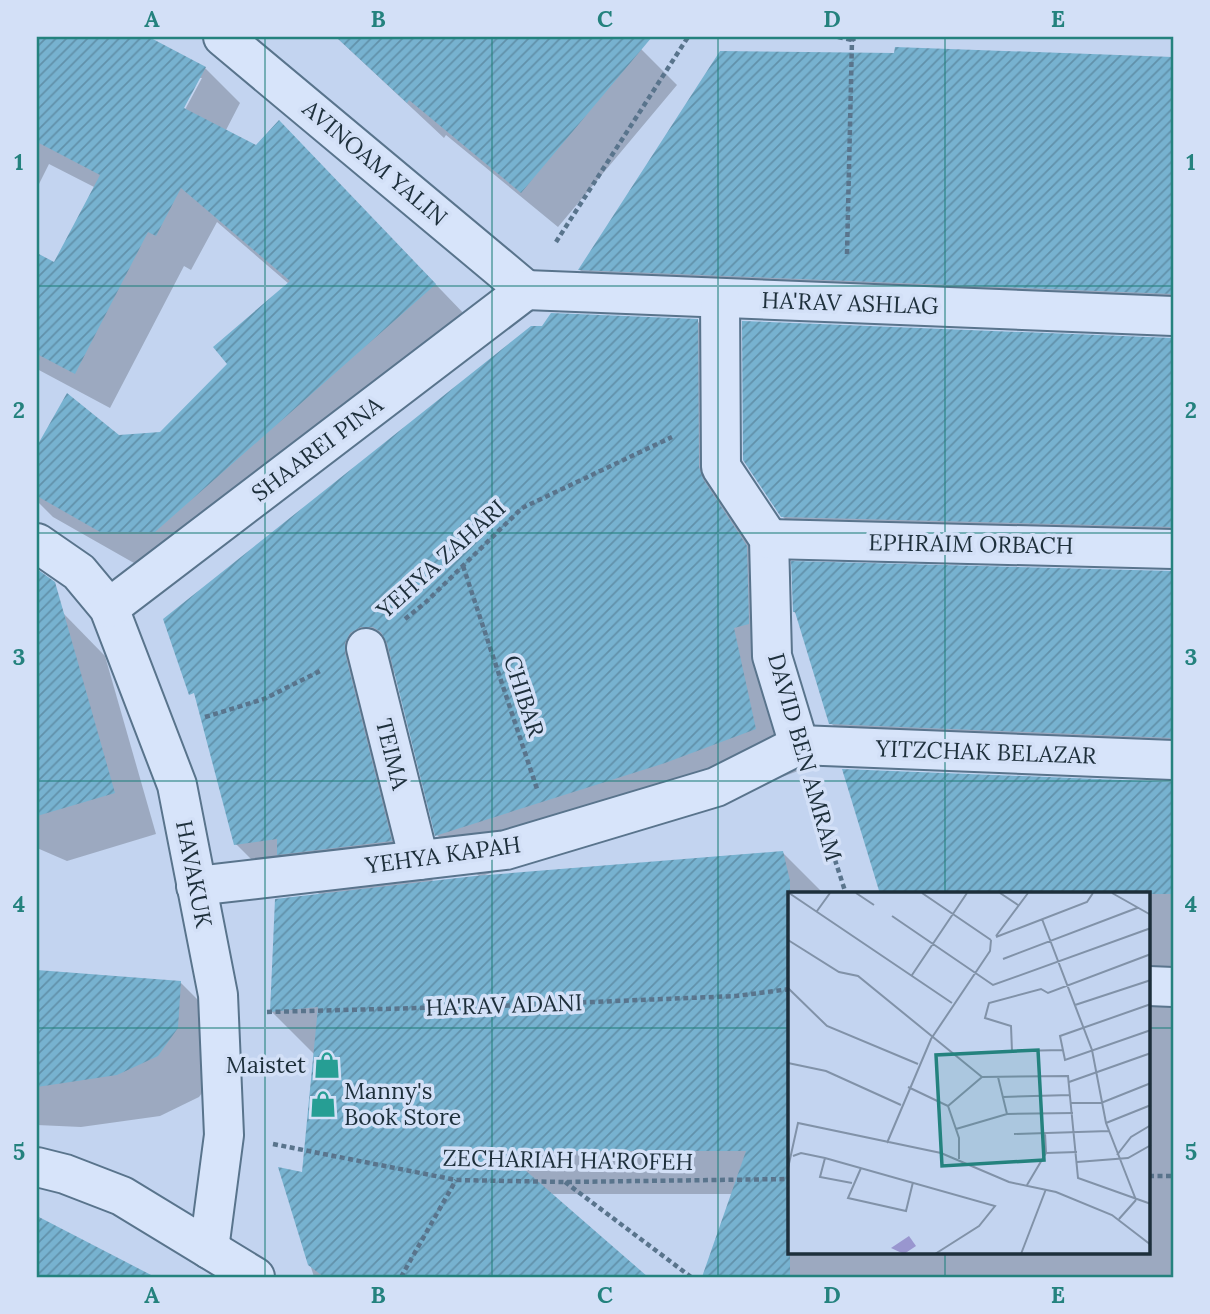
<svg xmlns="http://www.w3.org/2000/svg" width="1210" height="1314" viewBox="0 0 1210 1314" font-family="Lora,serif">
<style>
.shadow{fill:#0003;fill-rule:evenodd}
.building{fill:url(#building-hatch)}
.lines{fill:none;stroke-linecap:round;stroke-linejoin:round}
.minor-casing{stroke:#59748c;stroke-width:42}
.path{stroke:#59748c;stroke-width:4.5;stroke-dasharray:5 3.5;stroke-linecap:butt}
.minor{stroke:#d7e4fa;stroke-width:38}
.grid{fill:none;stroke:#24827e;stroke-width:2;stroke-opacity:0.55}
.labels{text-anchor:middle;stroke-width:7;stroke-linejoin:round;paint-order:stroke}
.street-label{font-size:23px;fill:#1d2f3b;stroke:#d3e0f7}
.poi-label{font-size:23px;fill:#1d2f3b;stroke:#d3e0f7;text-anchor:end}
.inset-road{fill:none;stroke:#8192a8;stroke-width:2}
.view{fill:#24827e;fill-opacity:0.15;stroke:#24827e;stroke-width:3.5}
.inset-edge{fill:none;stroke:#1d2f3b;stroke-width:3.5}
.neatline{fill:none;stroke:#24827e;stroke-width:2.5}
.grid-label{font-size:23px;text-anchor:middle;font-weight:bold;fill:#24827e}
</style>
<defs>
<pattern id="building-hatch" width="6" height="6" patternUnits="userSpaceOnUse" patternTransform="scale(1.75)"><rect width="6" height="6" fill="#77b2d0"/><path d="M-1 1l2-2M0 6l6-6M5 7l2-2" fill="none" stroke="#6191aa"/></pattern>
</defs>
<rect width="100%" height="100%" fill="#c3d4f0"/>
<g class="shadow">
<path d="M37 37H146L205 68 240 103 225 132 256 147 314 158 470 320 141 567 53 517 37 501V450L68 396 118 437 161 434 230 364 289 284 217 222 191 270 184 266 110 408 37 369V255L54 264 96 188 49 164 37 188ZM198 78H202L181 117 178 115Z"/>
<polygon points="336,37 626,37 641,49 677,85 558,227 446,135 444,138"/>
<polygon points="1035,53 1173,59 1173,335 623,313 580,270"/>
<path d="M697 321 740 363 741 511 789 590 775 670 798 771 708 805 485 875 486 877 783 853 824 894H790V1253H1149V894H882L845 770 1173 783V1277H704L733 1194H549L645 1277H314L281 1170 304 1174 315 1055 271 1011 320 895 307 882 278 886 236 844 188 662ZM396 672 437 835 480 877 433 882 386 697 392 675Z"/>
<polygon points="744,322 1173,339 1173,569 826,560 782,516"/>
<polygon points="793,563 1173,572 1173,779 874,767 831,723 798,615 794,612"/>
<polygon points="37,604 63,613 105,656 156,834 67,861 37,848"/>
<polygon points="37,972 180,982 222,1024 219,1070 199,1097 160,1116 81,1127 37,1125"/>
<polygon points="37,1218 151,1277 37,1277"/>
</g>
<g class="building">
<polygon points="37,37 149,37 206,67 184,108 256,145 279,120 436,284 155,532 100,532 37,496 37,446 67,393 119,435 160,432 227,364 213,347 290,281 181,188 156,236 148,232 75,374 37,354 37,253 54,262 100,175 37,142"/>
<polygon points="336,37 652,37 521,193 409,100 407,103"/>
<polygon points="895,47 1173,57 1173,294 578,270 720,51 894,53"/>
<polygon points="551,313 698,319 699,467 703,479 747,546 749,624 734,628 756,729 665,763 435,836 387,643 381,632 373,627 361,627 350,633 345,643 345,653 392,841 277,855 277,839 234,845 194,693 189,695 163,619 531,326 542,326"/>
<polygon points="742,321 1173,338 1173,527 781,517 743,460"/>
<polygon points="791,561 1173,571 1173,738 829,724 795,612 793,612"/>
<polygon points="37,569 55,582 115,793 37,816"/>
<polygon points="842,769 1173,782 1173,894 880,894"/>
<polygon points="783,851 790,881 790,1277 702,1277 746,1151 503,1151 648,1277 324,1277 308,1265 278,1167 302,1172 318,1007 270,1012 275,899 475,876"/>
<polygon points="37,970 181,981 178,1028 158,1056 117,1075 37,1087"/>
<polygon points="37,1216 155,1277 37,1277"/>
</g>
<g class="lines">
<defs>
<g id="minor">
<polyline points="223,37 526,290"/>
<polyline points="526,290 1173,316"/>
<polyline points="720,298 721,467 769,539 772,656 799,745"/>
<polyline points="769,539 1173,549"/>
<polyline points="37,543 79,572 109,608 177,785 218,995 224,1135 209,1249"/>
<polyline points="109,608 526,290"/>
<polyline points="366,648 419,860"/>
<polyline points="196,886 506,850 716,787 799,745 1173,760"/>
<polyline points="1149,986 1173,987"/>
<polyline points="37,1167 65,1174 122,1196 255,1277"/>
</g>
</defs>
<use href="#minor" class="minor-casing"/>
<g class="path">
<polyline points="838,37 852,40"/>
<polyline points="556,242 688,37"/>
<polyline points="847,254 852,40 857,37"/>
<polyline points="463,566 537,789"/>
<polyline points="405,619 425,603 522,508 672,437"/>
<polyline points="205,717 264,699 320,671"/>
<polyline points="814,795 846,894"/>
<polyline points="267,1012 496,1006 736,996 790,989"/>
<polyline points="273,1144 456,1180 565,1182 790,1179"/>
<polyline points="1149,1176 1173,1176"/>
<polyline points="565,1182 691,1277"/>
<polyline points="401,1277 456,1180"/>
</g>
<use href="#minor" class="minor"/>
</g>
<path class="grid" d="M265 37V1277M492 37V1277M718 37V1277M945 37V894M37 286H1173M37 533H1173M37 781H1173M37 1028H790M1149 1028H1173M945 1253V1277"/>
<defs>
<symbol id="shop-bare" viewBox="-9 -9 18 18"><path d="M-5-2.5h2.3a2.7 3.5 0 0 1 5.4 0H5L5.5 6h-11ZM-1.5-2.5h3a1.5 2.3 0 0 0-3 0Z" fill="#269e94" stroke="#d3e0f7" stroke-width="2.5" paint-order="stroke"/></symbol>
</defs>
<g fill-rule="evenodd">
<use href="#shop-bare" x="308" y="1046" width="38" height="38"/>
<use href="#shop-bare" x="304" y="1085" width="38" height="38"/>
</g>
<g class="labels">
<g class="street-label">
<text transform="translate(375 163) rotate(40)" y="8">AVINOAM YALIN</text>
<text transform="translate(850 303) rotate(2)" y="8">HA'RAV ASHLAG</text>
<text transform="translate(317 449) rotate(-37)" y="8">SHAAREI PINA</text>
<text transform="translate(971 544) rotate(1)" y="8">EPHRAIM ORBACH</text>
<text transform="translate(441 559) rotate(-42)" y="8">YEHYA ZAHARI</text>
<text transform="translate(524 696) rotate(72)" y="8">CHIBAR</text>
<text transform="translate(986 752) rotate(2)" y="8">YITZCHAK BELAZAR</text>
<text transform="translate(392 754) rotate(76)" y="8">TEIMA</text>
<text transform="translate(805 757) rotate(74)" y="8">DAVID BEN AMRAM</text>
<text transform="translate(443 855) rotate(-8)" y="8">YEHYA KAPAH</text>
<text transform="translate(194 874) rotate(79)" y="8">HAVAKUK</text>
<text transform="translate(504 1005) rotate(-2)" y="8">HA'RAV ADANI</text>
<text transform="translate(568 1160) rotate(1)" y="8">ZECHARIAH HA'ROFEH</text>
</g>
<g class="poi-label">
<text x="306" y="1073">Maistet</text>
<text x="344" y="1099" text-anchor="start">Manny's<tspan x="344" dy="26">Book Store</tspan></text>
</g>
</g>
<g transform="translate(788 892)">
<rect width="362" height="362" fill="#c3d4f0"/>
<path d="M121 344 128 354 116 362 103 356Z" fill="#9996cf"/>
<path class="inset-road" d="M1 1 164 111M68 1 86 13M134 1 203 48M212 1 230 13M324 1 363 23M29 19 42 1M104 24 205 93 363 36M254 27 304 158 318 231 348 308M208 44 240 1M208 45 299 10 305 1M0 48 51 80 70 84 194 185M215 67 349 16M124 83 179 1M0 96 39 134 130 172M363 112 272 144 277 168 363 138M287 113 363 88M275 158 224 159 223 134 197 126 201 111 253 97 260 101 363 62M0 171 38 179 113 213M194 185 280 184 290 286 363 312M210 185 219 222M281 190 363 161M120 195 160 214 171 246V267M215 205 282 203M283 211H313L363 191M160 214 194 185M318 231 363 213M168 237 219 222 285 221M226 242 321 239M99 251 143 147 202 59 203 48M258 261 289 260M329 263 343 245 363 233M5 264 13 261 37 266 207 314 191 334 147 362M37 266 32 285 64 291M289 270 340 266 363 253M0 276 10 231 153 261 221 290 268 300 324 323 363 353M73 276 60 306 118 319 125 290M239 293 258 261 257 241M331 327 348 308M233 362 258 297"/>
<path class="view" d="M250 158 256 268 154 274 148 163Z"/>
<rect width="362" height="362" class="inset-edge"/>
</g>
<rect width="1210" height="1314" fill="none" stroke="#d3e0f7" stroke-width="77"/>
<rect x="38" y="38" width="1134" height="1238" class="neatline"/>
<g class="grid-label">
<text x="152" y="27">A</text>
<text x="378" y="27">B</text>
<text x="605" y="27">C</text>
<text x="832" y="27">D</text>
<text x="1058" y="27">E</text>
<text x="19" y="170">1</text>
<text x="1191" y="170">1</text>
<text x="19" y="418">2</text>
<text x="1191" y="418">2</text>
<text x="19" y="665">3</text>
<text x="1191" y="665">3</text>
<text x="19" y="912">4</text>
<text x="1191" y="912">4</text>
<text x="19" y="1160">5</text>
<text x="1191" y="1160">5</text>
<text x="152" y="1303">A</text>
<text x="378" y="1303">B</text>
<text x="605" y="1303">C</text>
<text x="832" y="1303">D</text>
<text x="1058" y="1303">E</text>
</g>
</svg>
